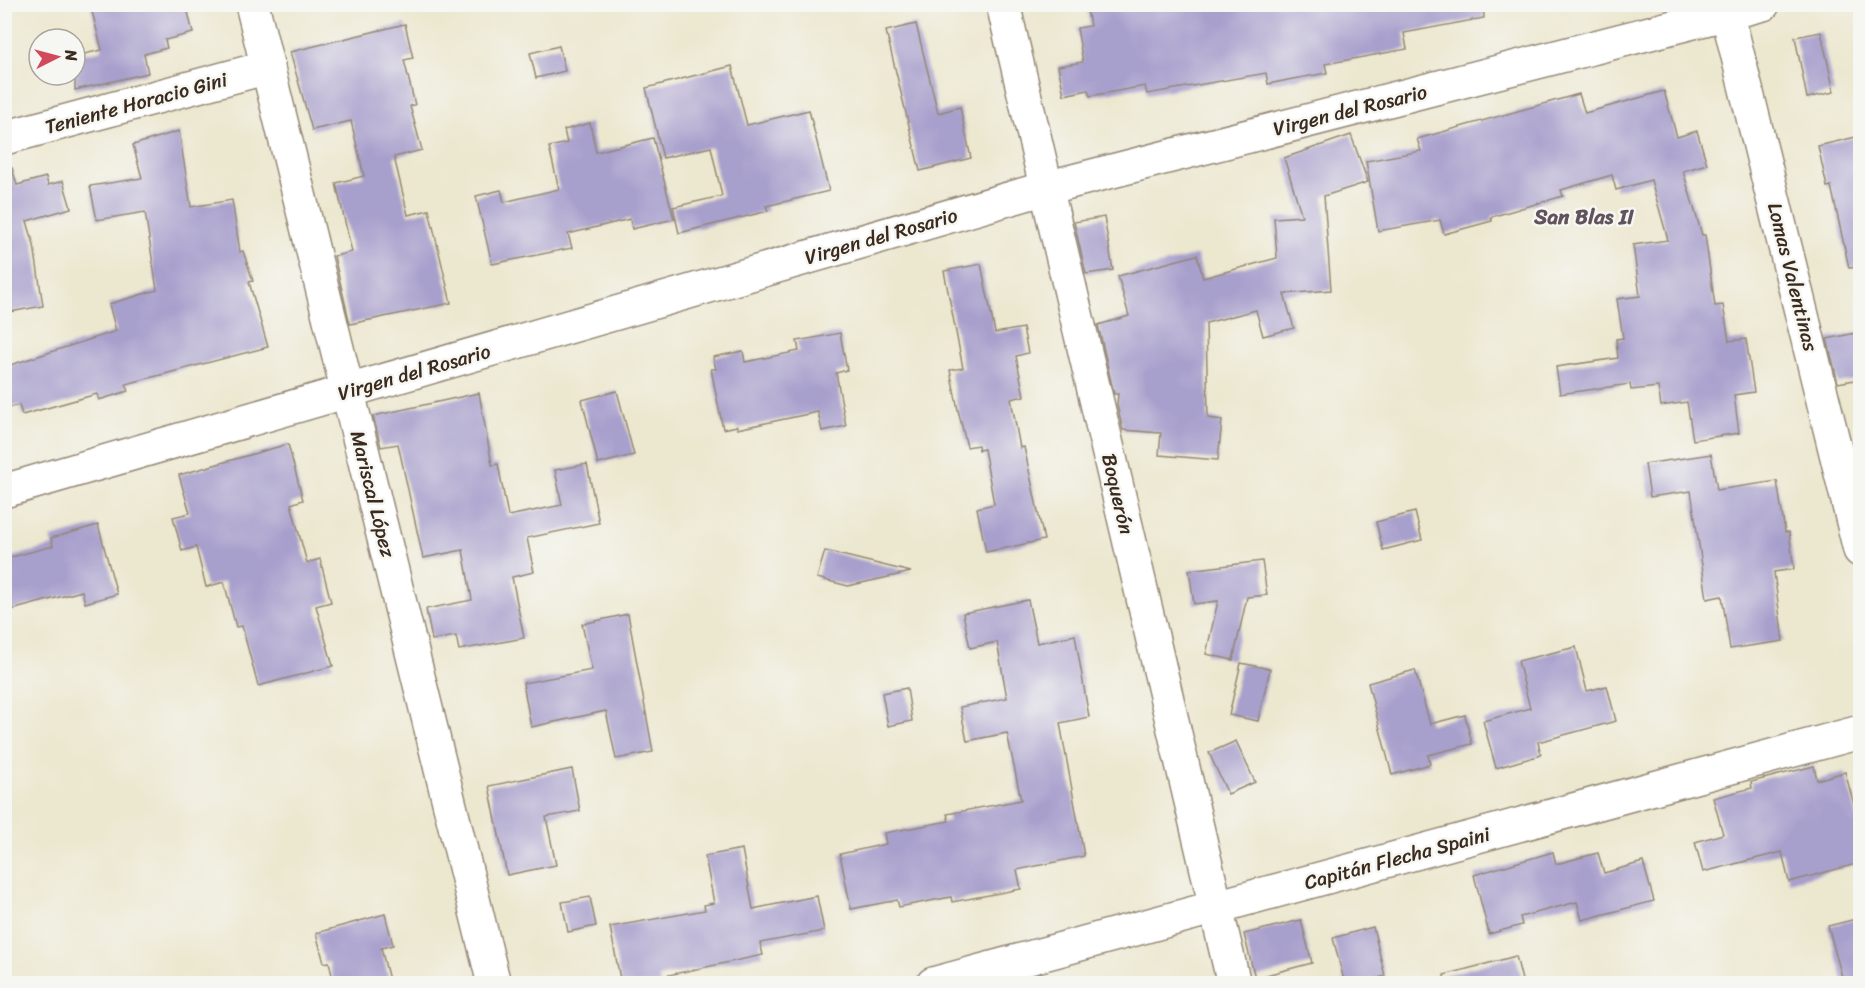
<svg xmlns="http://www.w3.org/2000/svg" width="1865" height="988" viewBox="0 0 1865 988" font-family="Sriracha,sans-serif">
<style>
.building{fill:#a79fcc}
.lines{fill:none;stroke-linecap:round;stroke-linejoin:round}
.street-casing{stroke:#948876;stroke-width:36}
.street{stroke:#fff;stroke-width:33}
.labels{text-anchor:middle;stroke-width:5;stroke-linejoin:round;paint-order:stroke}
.street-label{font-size:20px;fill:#3b2a1e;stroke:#f6f6f2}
.neighbourhood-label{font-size:21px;font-weight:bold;fill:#61535b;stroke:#f6f6f2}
</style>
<rect width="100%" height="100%" fill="#f6f6f2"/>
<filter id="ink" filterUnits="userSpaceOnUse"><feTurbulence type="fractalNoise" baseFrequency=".0167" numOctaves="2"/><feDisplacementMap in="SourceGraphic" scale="12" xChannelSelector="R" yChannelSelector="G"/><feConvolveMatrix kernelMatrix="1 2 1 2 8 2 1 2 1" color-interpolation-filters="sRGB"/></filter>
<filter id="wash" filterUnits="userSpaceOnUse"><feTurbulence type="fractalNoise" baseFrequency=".008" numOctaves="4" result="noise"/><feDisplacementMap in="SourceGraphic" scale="24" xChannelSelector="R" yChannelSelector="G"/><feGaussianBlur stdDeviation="1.35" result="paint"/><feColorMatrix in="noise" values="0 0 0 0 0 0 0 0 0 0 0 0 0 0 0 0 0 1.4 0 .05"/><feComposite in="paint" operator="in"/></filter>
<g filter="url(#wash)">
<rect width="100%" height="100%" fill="#ece7cf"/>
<g id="blocks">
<g class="building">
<polygon points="90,4 186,4 193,33 165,40 167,48 144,54 148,73 75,90 75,56 102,50"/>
<polygon points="1086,4 1483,4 1484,18 1404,33 1407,49 1325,64 1327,73 1293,79 1268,84 1266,73 1147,94 1145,86 1090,96 1088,90 1064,95 1058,66 1083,62 1077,28 1090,26"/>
<polygon points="405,24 413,58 404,60 415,105 410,106 422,150 394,157 408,215 429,210 451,303 350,324 334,256 352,252 336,183 364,176 351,121 312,130 290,52"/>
<polygon points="916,24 938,113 960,107 971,158 920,171 886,31"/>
<polygon points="1821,32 1834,92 1807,98 1795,37"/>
<polygon points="559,46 565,71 536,78 530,53"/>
<polygon points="732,66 747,125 809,110 829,191 766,206 768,211 679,233 673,207 722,196 711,147 663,158 646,88"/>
<polygon points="1664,91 1677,137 1697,131 1707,164 1683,171 1702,235 1705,235 1715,306 1723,305 1729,341 1746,339 1754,392 1734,395 1739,433 1693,440 1687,402 1661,406 1658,387 1631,390 1630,384 1560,394 1556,367 1618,358 1616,339 1623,338 1617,299 1640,296 1633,245 1668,240 1651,180 1616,190 1612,175 1561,190 1563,196 1491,217 1492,221 1444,234 1440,220 1378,231 1366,161 1421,151 1417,139 1579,94 1585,113"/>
<polygon points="590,123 596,152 653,138 674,219 632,229 630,219 568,234 572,248 492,264 476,196 501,190 504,202 559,189 549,147 567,143 564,130"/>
<polygon points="179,131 191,207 232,200 240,252 243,251 253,281 249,282 268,347 126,384 128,391 99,400 97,394 22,415 19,405 4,409 4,367 116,331 109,304 157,290 145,212 97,220 90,186 142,178 133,145"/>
<polygon points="1351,135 1368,182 1324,196 1331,290 1284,294 1294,328 1263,336 1256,310 1206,323 1208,418 1222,420 1218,460 1159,455 1161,433 1123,430 1117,405 1118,394 1114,394 1098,325 1129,316 1118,276 1197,255 1203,278 1277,258 1274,218 1302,216 1284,158"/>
<polygon points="1860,136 1860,267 1849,268 1831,186 1827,187 1818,146"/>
<polygon points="12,168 17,185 46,177 48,185 63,181 71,208 27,221 34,245 43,306 4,313 4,169"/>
<polygon points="1104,217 1113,270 1086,274 1074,222"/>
<polygon points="981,264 995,333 1023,328 1028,353 1016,356 1024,396 1011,399 1020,448 1024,447 1044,540 986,552 977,508 994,504 984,449 979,450 978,445 967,447 958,410 950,370 963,368 944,271"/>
<polygon points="1860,332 1860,379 1838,383 1827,339"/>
<polygon points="840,333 847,370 836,373 846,426 822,431 818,412 737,429 737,426 723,429 711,369 716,369 713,357 743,351 745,362 799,351 797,341"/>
<polygon points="617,391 634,455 598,464 582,400"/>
<polygon points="479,393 492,465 498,464 508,516 562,505 555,470 587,464 599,523 527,538 534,572 512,577 524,638 459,650 456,636 432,640 426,609 472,600 463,550 423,558 398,444 381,447 373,416"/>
<polygon points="288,444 303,500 291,504 307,563 320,559 331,602 316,606 333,666 258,686 242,626 236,627 224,582 206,587 196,547 182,551 173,517 190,513 179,475"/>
<polygon points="1711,454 1717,490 1777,481 1785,532 1789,532 1794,569 1774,572 1783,641 1730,649 1722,596 1707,599 1691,491 1650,497 1645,464"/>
<polygon points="1415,512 1422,540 1383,550 1376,522"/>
<polygon points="98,525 117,594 85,603 82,591 4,612 4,559 53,546 51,538"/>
<polygon points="825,551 911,572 848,586 817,578"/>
<polygon points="1262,561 1267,595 1247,597 1233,660 1206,654 1218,601 1194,604 1189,570"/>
<polygon points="1028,600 1037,643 1075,635 1089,717 1060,723 1084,856 1017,870 1021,889 952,902 951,897 899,907 897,900 851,909 840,854 886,844 884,833 949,821 947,814 1021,800 1007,733 967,741 960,707 1007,698 997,642 970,648 963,613"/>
<polygon points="628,614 653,752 616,759 606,711 531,727 523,683 592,670 582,624"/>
<polygon points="1576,647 1587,691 1607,686 1616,721 1538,742 1541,755 1496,768 1483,721 1530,708 1518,661"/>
<polygon points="1241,663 1270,669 1258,721 1229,715"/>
<polygon points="1415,670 1430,724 1465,715 1472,744 1428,755 1430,764 1392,775 1368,683"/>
<polygon points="907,688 912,721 888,726 882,693"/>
<polygon points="1236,741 1255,782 1228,794 1209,753"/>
<polygon points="1814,766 1817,780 1845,772 1860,826 1860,863 1789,882 1782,852 1703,872 1695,842 1723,834 1713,798 1752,788 1751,782"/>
<polygon points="572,769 580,811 546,817 556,865 507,875 489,786"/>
<polygon points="742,849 753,909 817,896 824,931 760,943 763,955 659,977 660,984 621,984 610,927 705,910 704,905 714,903 705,856"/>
<polygon points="1553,852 1556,864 1598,853 1604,873 1643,862 1654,901 1582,920 1577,902 1520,917 1522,925 1489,934 1474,875"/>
<polygon points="590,897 596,926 568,932 562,902"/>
<polygon points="385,914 393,945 381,948 390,984 334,984 329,962 324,963 316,933"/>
<polygon points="1860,918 1860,984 1844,984 1828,926"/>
<polygon points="1301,920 1312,963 1255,978 1244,934"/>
<polygon points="1373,927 1385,976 1357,984 1345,984 1333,938"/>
<polygon points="1516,956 1523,984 1445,984 1444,975"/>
</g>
</g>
</g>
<g filter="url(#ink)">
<use href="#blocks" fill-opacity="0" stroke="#948876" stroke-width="1.5"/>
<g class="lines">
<defs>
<g id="street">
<polyline points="252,4 494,984"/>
<polyline points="1003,4 1234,984"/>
<polyline points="1725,4 1860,550"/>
<polyline points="4,138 268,67"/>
<polyline points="4,491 1046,188 1763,4"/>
<polyline points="933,984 1860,732"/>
</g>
</defs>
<use href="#street" class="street-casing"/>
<use href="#street" class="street"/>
</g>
</g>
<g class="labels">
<g class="street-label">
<text transform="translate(136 103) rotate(-15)" y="7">Teniente Horacio Gini</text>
<text transform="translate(1350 110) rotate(-14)" y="7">Virgen del Rosario</text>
<text transform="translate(881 236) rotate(-16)" y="7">Virgen del Rosario</text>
<text transform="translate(1793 277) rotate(76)" y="7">Lomas Valentinas</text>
<text transform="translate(414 372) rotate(-16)" y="7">Virgen del Rosario</text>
<text transform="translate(373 494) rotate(76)" y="7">Mariscal López</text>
<text transform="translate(1118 494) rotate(77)" y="7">Boquerón</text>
<text transform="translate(1397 858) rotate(-15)" y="7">Capitán Flecha Spaini</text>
</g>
<g class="neighbourhood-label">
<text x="1584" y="224">San Blas II</text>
</g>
</g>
<rect width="1865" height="988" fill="none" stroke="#f6f6f2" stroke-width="24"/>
<g transform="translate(57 57) rotate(84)"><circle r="28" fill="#f6f6f2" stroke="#aba49d" stroke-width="1.5"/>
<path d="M0-4.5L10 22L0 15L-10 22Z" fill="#d1495b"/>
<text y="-9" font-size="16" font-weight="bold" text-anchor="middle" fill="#3b2a1e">N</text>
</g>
</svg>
